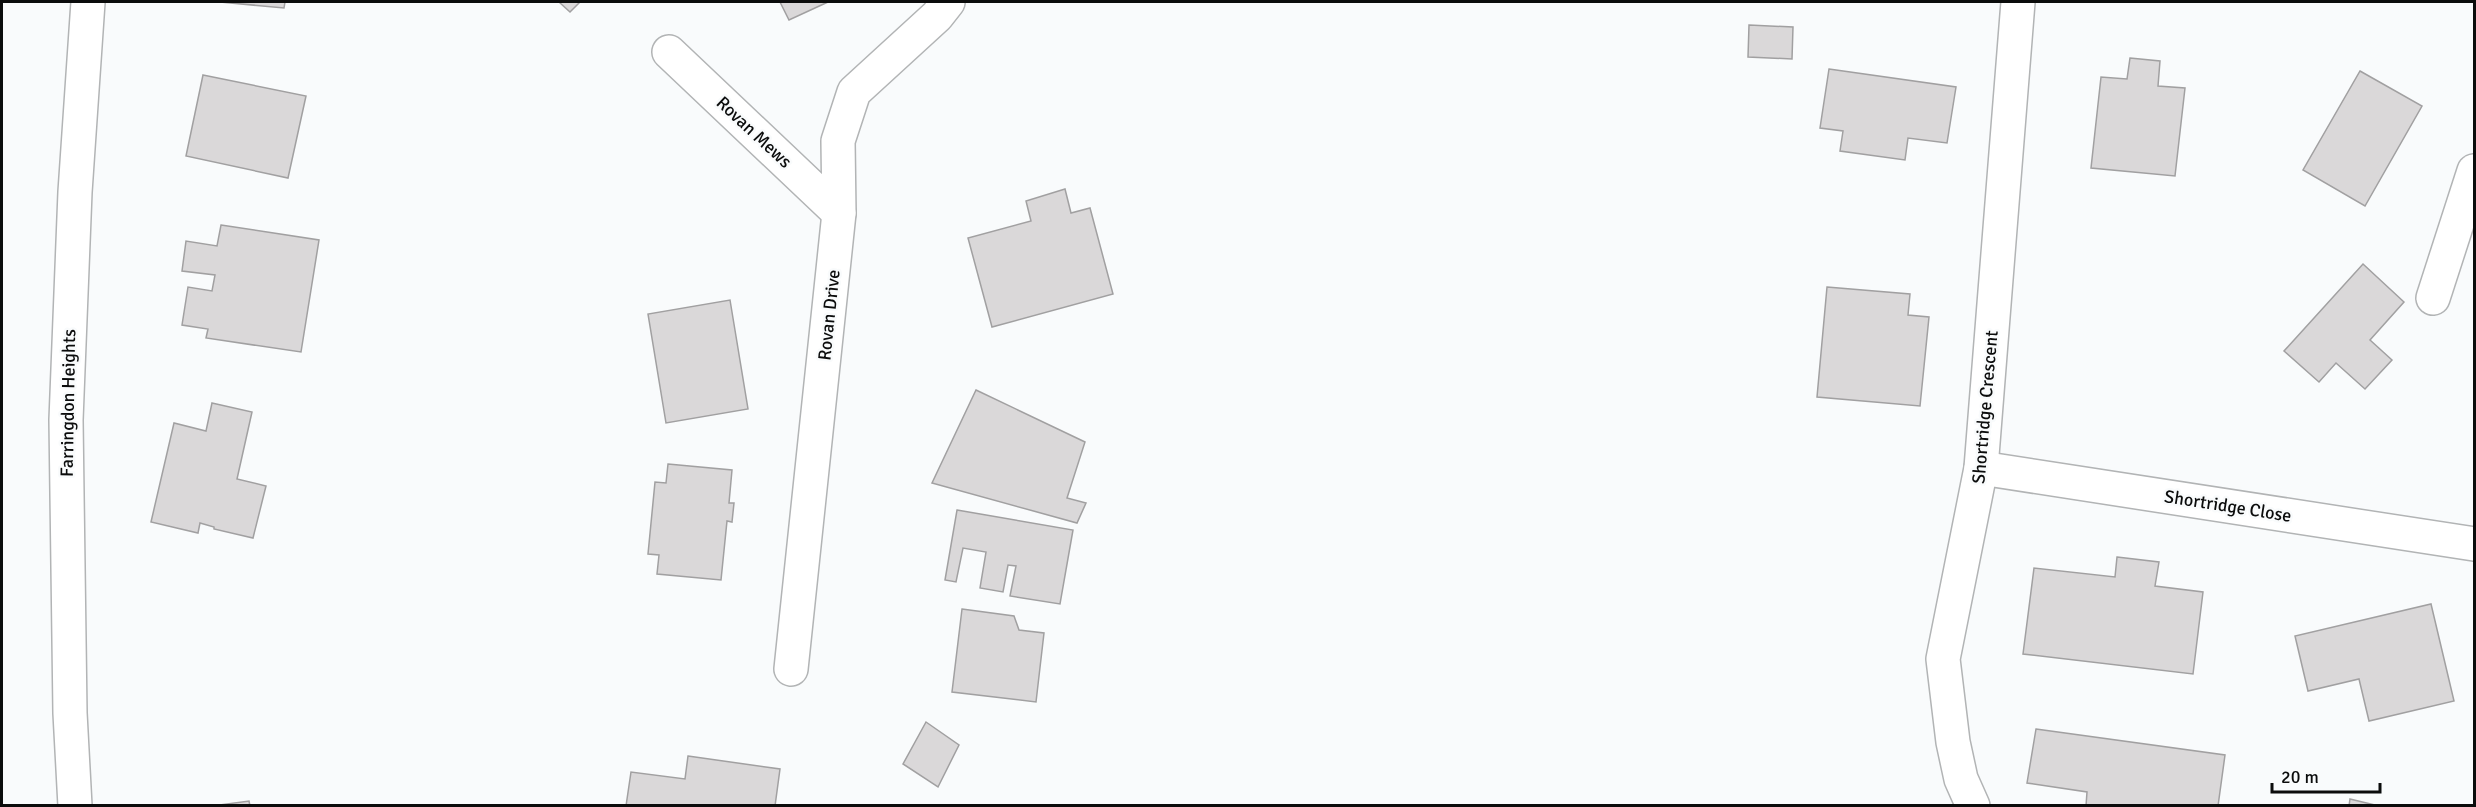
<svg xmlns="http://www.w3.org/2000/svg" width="2476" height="807" viewBox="0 0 2476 807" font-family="Signika,sans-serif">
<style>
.building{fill:#dad8d9;stroke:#a1a0a1;stroke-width:1.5}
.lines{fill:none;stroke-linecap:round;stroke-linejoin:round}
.minor-casing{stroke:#b2b4b5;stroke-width:36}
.minor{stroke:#fff;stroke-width:33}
.labels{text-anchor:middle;stroke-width:5;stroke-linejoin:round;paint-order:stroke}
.street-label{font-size:18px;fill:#0b0c0c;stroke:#f9fbfc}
</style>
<rect width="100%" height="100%" fill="#f9fbfc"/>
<g class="building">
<polygon points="220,2 285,2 284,8"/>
<polygon points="559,2 580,2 570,12"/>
<polygon points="780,2 828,2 789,20"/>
<polygon points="1749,25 1793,27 1792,59 1748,57"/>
<polygon points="2130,58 2160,61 2158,86 2185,88 2175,176 2091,168 2101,77 2127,79"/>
<polygon points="1829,69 1956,87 1947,143 1908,138 1905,160 1840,151 1843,131 1820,128"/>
<polygon points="2360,71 2422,106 2365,206 2303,170"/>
<polygon points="203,75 306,96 288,178 186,156"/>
<polygon points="1065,189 1071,213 1090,208 1113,294 992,327 968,238 1031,221 1026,201"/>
<polygon points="221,225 319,240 301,352 206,338 208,329 182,325 188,287 212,291 215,275 182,271 186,241 217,246"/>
<polygon points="2363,264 2404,302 2370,340 2392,360 2365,389 2336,363 2319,382 2284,351"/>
<polygon points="1827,287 1910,294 1908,315 1929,317 1920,406 1817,397"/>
<polygon points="730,300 748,409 666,423 648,314"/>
<polygon points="976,390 1085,442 1067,498 1086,503 1077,523 932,483"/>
<polygon points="212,403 252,412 237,479 266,486 253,538 214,529 214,527 200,523 198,533 151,522 174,423 206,431"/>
<polygon points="668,464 732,470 729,503 734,503 732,522 727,521 721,580 657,574 659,555 648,554 655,482 666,483"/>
<polygon points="957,510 1073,530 1060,604 1010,596 1016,566 1008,565 1003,592 980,588 986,552 963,548 956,582 945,580"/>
<polygon points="2117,557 2159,562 2155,586 2203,592 2193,674 2023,654 2034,568 2115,577"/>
<polygon points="2431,604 2454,701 2369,721 2359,679 2308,691 2295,636"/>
<polygon points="962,609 1014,616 1019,630 1044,633 1036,702 952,692"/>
<polygon points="926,722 959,745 938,787 903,764"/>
<polygon points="2036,729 2225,755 2218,806 2086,806 2087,792 2027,783"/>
<polygon points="688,756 780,769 775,806 626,806 631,772 685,779"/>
<polygon points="2350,799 2379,806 2349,806"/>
<polygon points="249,801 250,806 212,806"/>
</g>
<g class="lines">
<defs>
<g id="minor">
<polyline points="669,52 839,213"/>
<polyline points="2433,298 2474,171"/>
<polyline points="1981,468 2474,544"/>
<polyline points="791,669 839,213 838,141 854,92 937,16 948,2"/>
<polyline points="75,806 70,713 66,420 75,192 88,2"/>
<polyline points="1973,806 1961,779 1953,742 1943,659 1981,468 2018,2"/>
</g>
</defs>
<use href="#minor" class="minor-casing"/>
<use href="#minor" class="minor"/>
</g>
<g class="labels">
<g class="street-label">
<text transform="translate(754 132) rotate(43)" y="6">Rovan Mews</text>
<text transform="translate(829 315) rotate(-84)" y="6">Rovan Drive</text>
<text transform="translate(68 403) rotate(-89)" y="6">Farringdon Heights</text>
<text transform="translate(1985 407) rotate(-85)" y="6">Shortridge Crescent</text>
<text transform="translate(2228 506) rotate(9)" y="6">Shortridge Close</text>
</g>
</g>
<rect width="2476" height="807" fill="none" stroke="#0b0c0c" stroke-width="6"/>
<path d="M2272 783v9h108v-9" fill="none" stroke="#0b0c0c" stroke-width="3"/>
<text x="2281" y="783" font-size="18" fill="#0b0c0c" stroke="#f9fbfc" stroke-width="4.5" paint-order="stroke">20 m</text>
</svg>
